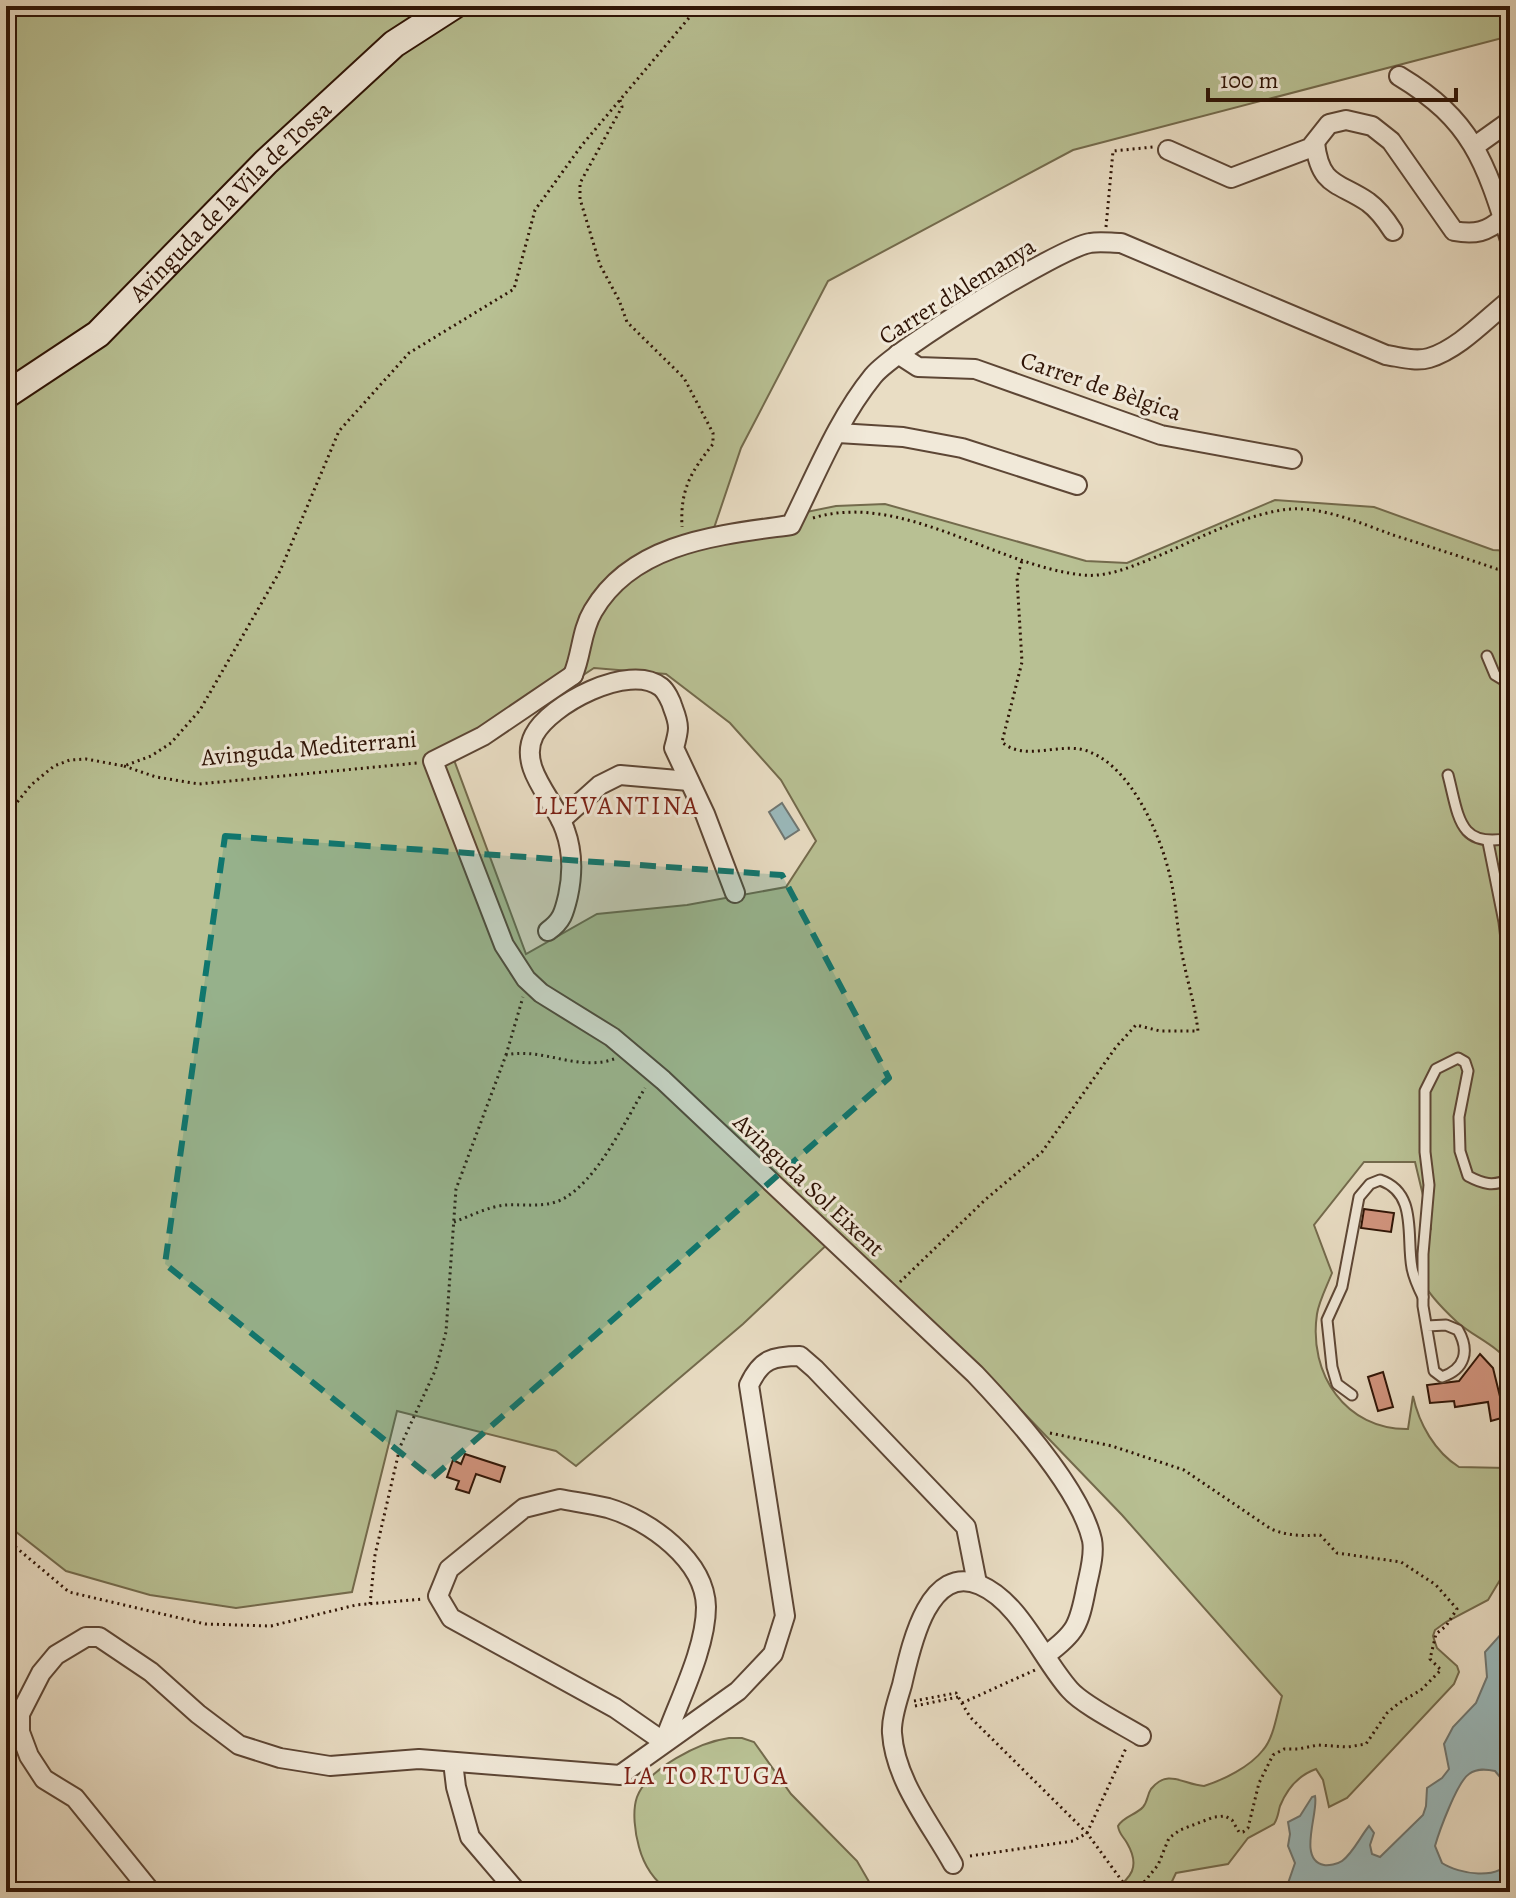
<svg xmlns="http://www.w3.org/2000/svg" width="1516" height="1898" viewBox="0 0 1516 1898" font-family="Alegreya,serif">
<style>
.green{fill:#b8c093;stroke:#736a4c;stroke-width:2;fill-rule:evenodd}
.water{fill:#9ababd;stroke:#6f7773;stroke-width:2}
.building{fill:#d3957f;stroke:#2e1305;stroke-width:2}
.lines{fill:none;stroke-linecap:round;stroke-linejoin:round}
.service-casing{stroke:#5d4635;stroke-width:13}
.minor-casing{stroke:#5d4635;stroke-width:22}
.secondary-casing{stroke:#2e1305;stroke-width:30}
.path{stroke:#2e1305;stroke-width:3;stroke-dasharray:2 4;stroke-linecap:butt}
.service{stroke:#f1e9d9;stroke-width:9}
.minor{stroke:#f1e9d9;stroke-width:18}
.secondary{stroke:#f1e9d9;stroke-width:26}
.marked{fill:#0f766e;fill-opacity:0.2;stroke:#0f766e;stroke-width:6;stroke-dasharray:16 10;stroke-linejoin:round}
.labels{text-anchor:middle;stroke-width:6;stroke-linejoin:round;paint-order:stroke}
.street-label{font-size:24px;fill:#2e1305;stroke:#f1e9d9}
.neighbourhood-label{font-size:26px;letter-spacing:2px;fill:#7a1f14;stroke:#f1e9d9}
</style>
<rect width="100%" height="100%" fill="#e9ddc4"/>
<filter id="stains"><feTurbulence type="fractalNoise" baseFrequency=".0025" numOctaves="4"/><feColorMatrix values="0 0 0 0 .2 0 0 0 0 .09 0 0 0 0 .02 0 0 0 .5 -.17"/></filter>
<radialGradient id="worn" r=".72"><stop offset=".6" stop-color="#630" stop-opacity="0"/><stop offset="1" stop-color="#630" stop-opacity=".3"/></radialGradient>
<g class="green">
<path d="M6 6H1510V36L1073 150 828 281 741 448 713 531 836 506 885 504 1086 561 1127 563 1275 500 1374 507 1493 550 1510 551V1364C1497 1345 1474 1337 1457 1322 1430 1297 1396 1262 1431 1229L1415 1162H1364L1314 1225 1332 1273C1327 1286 1319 1301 1317 1314 1308 1374 1346 1430 1408 1429L1413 1396C1419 1424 1435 1452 1459 1467L1506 1468 1510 1445 1509 1565 1488 1600 1446 1622 1435 1630 1433 1636 1437 1648 1457 1666 1459 1672 1454 1684 1347 1798 1329 1807 1323 1780 1316 1769C1299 1775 1287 1789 1280 1806 1278 1813 1278 1818 1274 1824L1248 1838 1228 1864 1176 1873 1167 1892H1112C1131 1878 1141 1867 1127 1843 1123 1836 1119 1834 1118 1826 1124 1816 1136 1815 1143 1807 1148 1801 1147 1795 1151 1789 1168 1768 1184 1785 1204 1786 1223 1780 1250 1767 1263 1750 1274 1738 1277 1712 1282 1696L1122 1515 998 1386 836 1236 743 1324 576 1466 556 1451 397 1411 352 1592 236 1608 150 1595 66 1571 6 1524ZM594 668 666 674 730 723 781 780 816 841 786 887 687 905 597 914 526 954 454 760Z"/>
<path d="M729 1738H742L754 1742 791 1794 857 1861 875 1892H670C653 1880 644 1866 639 1847 635 1833 632 1811 637 1797 648 1768 700 1742 729 1738Z"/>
</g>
<g class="water">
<polygon points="782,803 799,830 785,839 769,812"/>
<path d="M1510 1624V1789L1495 1771C1486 1769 1477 1768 1469 1774 1457 1782 1439 1832 1435 1846L1442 1863C1459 1874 1499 1881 1510 1860V1892H1285L1295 1863 1288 1846 1290 1834 1288 1822 1300 1816 1312 1797 1315 1796C1319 1812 1297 1860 1324 1865 1328 1866 1338 1864 1342 1861 1353 1853 1360 1837 1369 1826L1374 1833 1370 1845 1372 1854 1380 1857 1423 1815 1426 1806 1427 1788 1442 1778 1449 1769 1444 1744 1453 1727 1476 1703 1487 1677 1485 1652Z"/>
</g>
<g class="building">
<polygon points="1364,1209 1394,1213 1391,1232 1361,1228"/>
<polygon points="1480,1354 1493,1368 1505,1417 1491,1421 1488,1402 1455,1407 1454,1401 1430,1403 1427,1385 1459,1381"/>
<polygon points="1383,1372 1393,1407 1378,1411 1368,1377"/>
<polygon points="465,1454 505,1467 500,1482 476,1474 469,1493 456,1489 459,1481 447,1477 453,1460 461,1464"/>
</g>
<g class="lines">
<defs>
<g id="service">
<polyline points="1487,656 1495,675 1510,684"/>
<path d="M1448 775C1459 817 1458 849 1510 838"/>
<polyline points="1488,842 1504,922 1510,973"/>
<path d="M1427 1326 1446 1325 1458 1330C1470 1351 1465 1369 1442 1377L1434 1371 1423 1306V1254L1429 1185 1425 1152V1091L1436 1069 1458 1058 1465 1062 1468 1071 1459 1117 1460 1151 1468 1176C1483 1184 1493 1187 1510 1179"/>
<path d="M1352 1395 1337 1384 1332 1367 1327 1320 1342 1287 1359 1197 1370 1184 1380 1180C1418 1193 1406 1236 1412 1268 1414 1279 1418 1287 1423 1297"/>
</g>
<g id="minor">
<path d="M1399 76C1472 120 1485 161 1510 240"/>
<path d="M1315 143C1320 187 1339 182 1368 202 1379 210 1386 220 1393 231"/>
<polyline points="1475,146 1510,121"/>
<path d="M1168 150 1231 178 1310 148 1329 124 1346 120 1372 126 1391 141 1454 231C1475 235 1487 232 1503 218"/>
<polyline points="898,354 918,367 975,369 1161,435 1292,459"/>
<polyline points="838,433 903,437 962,448 1077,485"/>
<path d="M573 675 483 736 433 761 504 945 526 979 541 993 612 1037 663 1080 975 1374C1012 1413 1080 1488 1092 1540 1095 1555 1089 1574 1086 1589 1079 1625 1076 1633 1046 1655"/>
<path d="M573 675C582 654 581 631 593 611 633 542 720 535 791 525 816 475 838 419 873 376 894 350 1059 248 1090 243 1100 241 1111 243 1121 243L1386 355C1400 357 1415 362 1429 358 1459 349 1486 319 1510 300"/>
<polyline points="561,820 600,785 620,775 689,781"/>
<path d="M548 931C562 921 564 913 568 896 573 873 573 852 565 830 556 801 517 768 534 735 549 705 629 662 661 687 666 691 671 701 673 708 680 726 679 730 674 748L705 814 735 893"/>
<path d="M560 1499C576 1502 593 1504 608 1508 649 1520 705 1560 706 1607 706 1649 678 1702 664 1742L615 1708 451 1618 438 1596 449 1569 524 1508Z"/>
<polyline points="453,1762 456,1787 470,1837 517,1892"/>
<path d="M953 1864C931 1824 895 1781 892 1733 891 1718 898 1699 902 1685 910 1651 927 1562 980 1585 1020 1602 1042 1659 1070 1690 1083 1705 1123 1725 1141 1736"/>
<path d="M151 1892 75 1798 44 1779 29 1756 20 1732V1714L41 1673 56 1655 86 1637H99L151 1672 198 1714 239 1745 280 1758 330 1766 419 1759 620 1775 738 1691 773 1654 785 1616 749 1385C761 1359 773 1356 800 1356L815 1369 966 1527 977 1583"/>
</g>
<g id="secondary">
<path id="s1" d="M6 395 98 334 266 162 394 44 453 6"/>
</g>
</defs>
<use href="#service" class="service-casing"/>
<use href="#minor" class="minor-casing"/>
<use href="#secondary" class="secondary-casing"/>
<g class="path">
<path d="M620 100 622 107 580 183V199L600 265 619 300 627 322 684 378 713 433V444C691 472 680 489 682 527"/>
<polyline points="1106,227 1113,151 1153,147"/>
<path d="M813 518C901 491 994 565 1082 575 1110 578 1137 564 1163 554 1201 537 1240 517 1282 510 1318 504 1360 523 1393 535 1428 546 1462 557 1497 569L1510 568"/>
<polyline points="124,766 156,777 199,784 417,763"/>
<polyline points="6,816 31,785 54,766 70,760 86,759 124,766 151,756 171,743 200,710 280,571 339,431 409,353 514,289 535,210 582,145 699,6"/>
<polyline points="506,1055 523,997"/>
<path d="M454 1222C470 1216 490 1206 506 1205 525 1204 543 1208 561 1200 597 1182 625 1121 645 1088"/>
<path d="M900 1282 986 1199 1042 1152 1116 1047 1136 1025 1160 1031H1198C1195 1005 1187 980 1182 954 1177 928 1176 901 1170 876 1160 834 1132 769 1090 752 1063 740 1025 763 1002 742L1022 662 1017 578 1022 560"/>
<path d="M1050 1433 1112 1446 1184 1470 1271 1529C1288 1536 1302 1536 1320 1535L1337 1553 1401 1562 1436 1585 1457 1609 1446 1626 1436 1634 1430 1659 1441 1670 1421 1690 1399 1703 1387 1713 1366 1744 1348 1747 1318 1745 1298 1749H1284L1273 1755 1259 1783 1248 1828 1243 1832H1239L1232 1820 1225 1816 1214 1817 1180 1830 1169 1838 1158 1865 1136 1892"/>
<polyline points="6,1539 69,1592 205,1624 271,1626 356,1605 423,1599"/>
<path d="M370 1604 375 1555 400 1447 435 1371 446 1332 456 1189 506 1055C543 1047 577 1072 614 1059"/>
<polyline points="914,1701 956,1693 970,1717 1087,1833 1130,1892"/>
<polyline points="962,1703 1035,1670"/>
<polyline points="915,1706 958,1697"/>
<polyline points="970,1856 1073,1841 1087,1833 1127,1746"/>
</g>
<use href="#service" class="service"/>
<use href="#minor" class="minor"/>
<use href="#secondary" class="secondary"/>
</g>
<path class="marked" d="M225 836 782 875 889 1078 432 1478 165 1264Z"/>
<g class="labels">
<g class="street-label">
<text dy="8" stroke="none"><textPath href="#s1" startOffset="298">Avinguda de la Vila de Tossa</textPath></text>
<text transform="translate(957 291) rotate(-32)" y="8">Carrer d'Alemanya</text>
<text transform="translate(1101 386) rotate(19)" y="8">Carrer de Bèlgica</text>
<text transform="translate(309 748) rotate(-5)" y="8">Avinguda Mediterrani</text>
<text transform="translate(809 1185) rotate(43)" y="8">Avinguda Sol Eixent</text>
</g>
<g class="neighbourhood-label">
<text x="617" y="814">LLEVANTINA</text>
<text x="706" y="1784">LA TORTUGA</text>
</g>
</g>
<rect width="1516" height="1898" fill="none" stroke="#e9ddc4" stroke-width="32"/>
<rect x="8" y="8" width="1500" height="1882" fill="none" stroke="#2e1305" stroke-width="4"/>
<rect x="16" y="16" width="1484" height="1866" fill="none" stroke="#2e1305" stroke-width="2"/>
<path d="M1208 88v12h248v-12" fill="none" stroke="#2e1305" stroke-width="4"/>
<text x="1220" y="88" font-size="24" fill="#2e1305" stroke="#f1e9d9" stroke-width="6" paint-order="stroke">100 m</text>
<rect width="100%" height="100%" filter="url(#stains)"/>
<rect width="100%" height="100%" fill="url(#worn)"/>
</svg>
